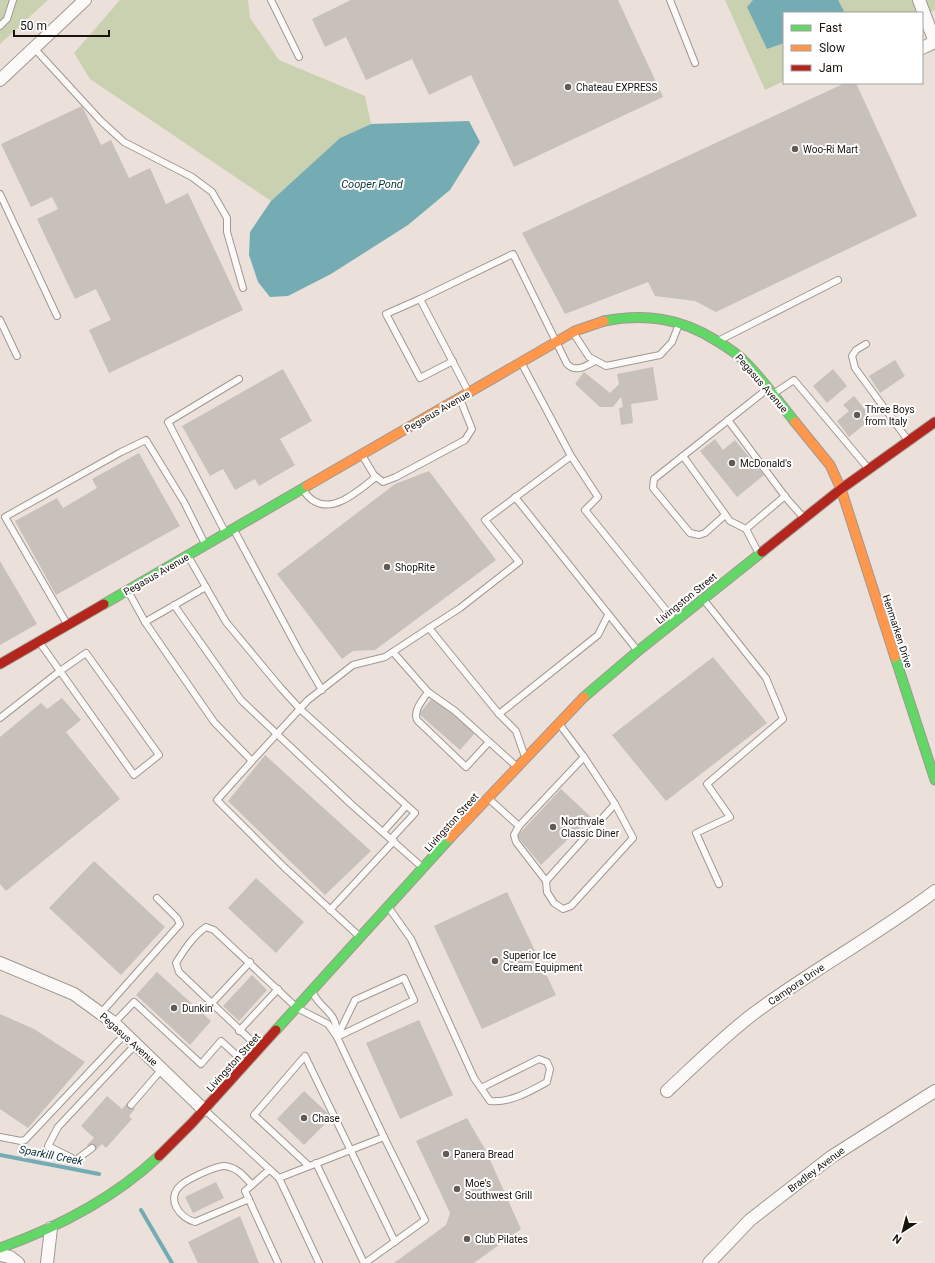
<svg xmlns="http://www.w3.org/2000/svg" width="935" height="1263" viewBox="0 0 935 1263" font-family="Roboto,sans-serif">
<style>
.green{fill:#cad1b1}
.water{fill:#75acb4}
.lines{fill:none;stroke-linecap:round;stroke-linejoin:round}
.stream{stroke:#75acb4;stroke-width:4}
.building{fill:#c8c0bb}
.lane-casing{stroke:#a09892;stroke-width:8}
.street-casing{stroke:#a09892;stroke-width:14}
.fast-casing{stroke:#a09892;stroke-width:11}
.slow-casing{stroke:#a09892;stroke-width:11}
.jam-casing{stroke:#a09892;stroke-width:11}
.lane{stroke:#fcfaf9;stroke-width:6}
.street{stroke:#fcfaf9;stroke-width:12}
.fast{stroke:#63d668;stroke-width:9}
.slow{stroke:#ff974d;stroke-width:9}
.jam{stroke:#b3261e;stroke-width:9}
.poi-dot{fill:#625b55;stroke:#fff;stroke-width:1.5}
.labels{text-anchor:middle;stroke-width:4;stroke-linejoin:round;paint-order:stroke}
.poi-label{font-size:10px;fill:#19130e;stroke:#fff;text-anchor:start}
.street-label{font-size:10px;fill:#19130e;stroke:#fff}
.water-label{font-size:11px;font-style:italic;fill:#073037;stroke:#fff}
</style>
<rect width="100%" height="100%" fill="#ebe1da"/>
<g class="green">
<polygon points="0,0 48,0 0,44"/>
<polygon points="120,0 248,0 250,18 279,60 365,96 371,124 340,138 271,201 90,79 74,53"/>
<polygon points="725,0 935,0 935,10 922,16 922,13 784,13 784,81 765,90"/>
</g>
<g class="water">
<polygon points="753,0 838,0 845,13 784,13 784,43 767,49 747,7"/>
<polygon points="469,121 480,142 450,190 408,225 331,274 288,296 270,297 258,282 249,255 250,232 271,201 340,138 371,124"/>
</g>
<g class="lines">
<g class="stream">
<polyline points="0,1155 99,1174"/>
<polyline points="141,1210 172,1263"/>
</g>
</g>
<g class="building">
<polygon points="351,0 618,0 663,97 514,167 471,75 429,95 412,59 366,80 346,37 325,47 312,19"/>
<polygon points="845,83 856,83 917,216 716,312 695,301 655,296 648,282 565,314 522,233"/>
<polygon points="82,106 101,145 111,140 129,178 150,168 166,204 188,193 243,310 109,373 89,330 111,320 96,289 75,299 37,219 58,209 52,197 31,207 1,144"/>
<polygon points="895,360 905,376 880,393 869,376"/>
<polygon points="653,367 658,400 631,404 633,423 621,425 619,408 623,407 621,397 613,407 600,407 575,384 584,372 610,393 619,384 617,374"/>
<polygon points="283,369 312,421 280,439 295,465 259,486 255,479 235,490 223,469 210,476 182,426"/>
<polygon points="833,369 847,386 827,403 813,386"/>
<polygon points="854,396 872,418 849,437 837,421 849,411 843,405"/>
<polygon points="715,439 723,450 735,440 764,475 737,497 700,451"/>
<polygon points="139,453 180,526 56,595 15,521 57,498 63,508 97,488 92,479"/>
<polygon points="429,471 496,560 375,650 353,651 342,659 277,574 395,484"/>
<polygon points="0,561 37,624 0,645"/>
<polygon points="713,657 767,723 666,801 612,735"/>
<polygon points="433,697 475,733 460,750 419,714"/>
<polygon points="62,698 81,720 66,732 120,799 6,891 0,884 0,737 41,703 47,709"/>
<polygon points="265,755 371,851 325,895 228,801"/>
<polygon points="561,789 591,817 541,865 517,836"/>
<polygon points="94,861 165,927 121,975 49,908"/>
<polygon points="256,878 304,922 276,953 228,908"/>
<polygon points="507,892 556,995 482,1029 434,926"/>
<polygon points="157,972 211,1021 190,1045 136,995"/>
<polygon points="252,975 267,990 239,1021 223,1006"/>
<polygon points="0,1014 34,1029 85,1062 28,1128 0,1109"/>
<polygon points="419,1020 453,1095 400,1119 366,1043"/>
<polygon points="304,1091 332,1117 304,1145 277,1119"/>
<polygon points="107,1096 122,1109 128,1102 135,1109 129,1116 132,1119 106,1148 102,1144 95,1151 87,1145 94,1138 81,1126"/>
<polygon points="467,1118 486,1151 521,1229 474,1263 394,1263 446,1225 450,1213 416,1141"/>
<polygon points="216,1182 224,1198 193,1213 185,1197"/>
<polygon points="240,1216 259,1263 198,1263 188,1242"/>
</g>
<g class="lines">
<defs>
<g id="lane">
<polyline points="271,0 299,57"/>
<polyline points="670,0 695,63"/>
<polyline points="0,26 7,19 13,0"/>
<polyline points="34,48 101,121 124,142 192,177 212,192 227,218 227,232 243,288"/>
<polyline points="0,194 57,316"/>
<polyline points="420,299 386,314 420,378 453,361"/>
<polyline points="0,320 17,356"/>
<polyline points="574,334 589,357 606,366 660,355 672,342 679,324"/>
<polyline points="720,340 838,280"/>
<polyline points="866,344 856,350 852,356 855,368 907,439"/>
<polyline points="522,364 571,456 598,497 585,510 674,620"/>
<path d="M468 391 420 299 513 254 567 364C576 373 586 366 595 361"/>
<polyline points="773,394 794,380 867,467"/>
<polyline points="728,420 787,499 803,517"/>
<polyline points="362,455 374,475 383,482 396,477 465,440 472,429 460,399"/>
<polyline points="683,456 730,521 746,529 758,552"/>
<path d="M303 490C306 494 310 499 314 501 335 514 361 488 376 477"/>
<polyline points="515,497 637,650"/>
<polyline points="725,515 705,533 699,535 690,533 653,488 654,479 766,390"/>
<polyline points="746,529 785,496"/>
<polyline points="234,530 299,651 322,690"/>
<polyline points="225,532 168,422 239,379"/>
<polyline points="188,556 226,622 280,687 300,709 415,813 391,839"/>
<polyline points="128,591 145,622 214,722 252,761 308,700 353,665 385,657 429,628"/>
<polyline points="704,600 766,678 783,719 707,784 730,817 696,833 719,884"/>
<polyline points="174,605 241,700 351,804 422,867"/>
<polyline points="145,622 206,587"/>
<polyline points="67,624 5,517 121,452 146,440 184,502 205,544"/>
<polyline points="393,652 428,692 455,711 516,766"/>
<path d="M428 692C423 700 413 710 417 720L466 767 489 742"/>
<polyline points="499,714 598,635 608,615"/>
<polyline points="0,718 60,671 86,653 159,755 134,775 40,643"/>
<polyline points="524,754 516,731 499,714 429,628 460,608 519,562 485,520 571,456"/>
<polyline points="584,757 519,826 514,835 516,842 546,881 547,892 554,903 563,909 571,906 633,838 615,804"/>
<polyline points="252,761 217,800 284,867 359,936"/>
<polyline points="489,799 519,826"/>
<polyline points="383,832 406,806"/>
<polyline points="546,881 615,804 584,757 560,725"/>
<path d="M389 908 411 939 474 1078 490 1101C510 1103 529 1092 547 1082L550 1069 547 1062 539 1059 481 1088"/>
<polyline points="330,910 394,841"/>
<polygon points="404,978 414,1000 337,1037 355,1000"/>
<path d="M313 993C321 1010 337 1011 337 1035"/>
<polyline points="211,1004 250,962"/>
<polyline points="101,1013 180,924 177,918 157,898"/>
<polyline points="114,1023 134,1002 201,1064 221,1041 245,1063"/>
<polyline points="239,1031 278,989"/>
<polyline points="131,1105 162,1069"/>
<path d="M206 1111 279 1178 384 1137 337 1037 328 1024 297 1008 214 930 206 927C193 936 184 950 176 963L179 972 258 1047"/>
<polyline points="0,1137 21,1141 25,1140 125,1034"/>
<polyline points="92,1148 76,1160 48,1146 58,1127 136,1044"/>
<polyline points="316,1163 364,1263"/>
<polyline points="309,1166 254,1115 305,1056 395,1242"/>
<polyline points="269,1170 245,1191 278,1263"/>
<polyline points="279,1178 319,1263"/>
<path d="M249 1199 195 1222C180 1218 165 1199 181 1185 188 1179 217 1165 225 1166 238 1168 244 1176 252 1185"/>
<polyline points="365,1263 425,1220 384,1137"/>
</g>
<g id="street">
<polyline points="919,0 935,42"/>
<polyline points="922,48 935,42"/>
<polyline points="0,80 85,0"/>
<polyline points="0,963 74,994 96,1010 114,1023 204,1110"/>
<path d="M667 1091C695 1065 723 1037 753 1014 812 970 877 935 935 891"/>
<polyline points="0,1255 10,1257 18,1263"/>
<polyline points="47,1263 51,1228"/>
<polyline points="709,1263 750,1220 831,1157 935,1091"/>
</g>
<g id="fast">
<path d="M604 321C645 313 681 318 717 341 727 347 738 354 746 363 764 381 779 402 795 422"/>
<polyline points="104,604 307,486"/>
<polyline points="895,657 935,780"/>
<polyline points="584,697 638,651 762,552"/>
<polyline points="276,1030 450,838"/>
<path d="M0 1248C59 1227 113 1199 159 1156"/>
</g>
<g id="slow">
<polyline points="795,422 830,465 841,489 895,657"/>
<polyline points="307,486 575,331 604,321"/>
<polyline points="450,838 584,697"/>
</g>
<g id="jam">
<polyline points="762,552 841,489 935,422"/>
<polyline points="0,664 104,604"/>
<polyline points="159,1156 192,1123 276,1030"/>
</g>
</defs>
<use href="#lane" class="lane-casing"/>
<use href="#street" class="street-casing"/>
<use href="#fast" class="fast-casing"/>
<use href="#slow" class="slow-casing"/>
<use href="#jam" class="jam-casing"/>
<use href="#lane" class="lane"/>
<use href="#street" class="street"/>
<use href="#fast" class="fast"/>
<use href="#slow" class="slow"/>
<use href="#jam" class="jam"/>
</g>
<g class="poi-dot">
<circle cx="568" cy="87" r="4"/>
<circle cx="795" cy="149" r="4"/>
<circle cx="857" cy="415" r="4"/>
<circle cx="732" cy="463" r="4"/>
<circle cx="387" cy="567" r="4"/>
<circle cx="553" cy="827" r="4"/>
<circle cx="495" cy="961" r="4"/>
<circle cx="174" cy="1008" r="4"/>
<circle cx="304" cy="1118" r="4"/>
<circle cx="446" cy="1154" r="4"/>
<circle cx="457" cy="1189" r="4"/>
<circle cx="467" cy="1239" r="4"/>
</g>
<g class="labels">
<g class="poi-label">
<text x="576" y="91">Chateau EXPRESS</text>
<text x="803" y="153">Woo-Ri Mart</text>
<text x="865" y="413">Three Boys<tspan x="865" dy="12">from Italy</tspan></text>
<text x="740" y="467">McDonald's</text>
<text x="395" y="571">ShopRite</text>
<text x="561" y="825">Northvale<tspan x="561" dy="12">Classic Diner</tspan></text>
<text x="503" y="959">Superior Ice<tspan x="503" dy="12">Cream Equipment</tspan></text>
<text x="182" y="1012">Dunkin'</text>
<text x="312" y="1122">Chase</text>
<text x="454" y="1158">Panera Bread</text>
<text x="465" y="1187">Moe's<tspan x="465" dy="12">Southwest Grill</tspan></text>
<text x="475" y="1243">Club Pilates</text>
</g>
<g class="street-label">
<text transform="translate(762 383) rotate(49)" y="4">Pegasus Avenue</text>
<text transform="translate(437 411) rotate(-30)" y="4">Pegasus Avenue</text>
<text transform="translate(156 574) rotate(-30)" y="4">Pegasus Avenue</text>
<text transform="translate(686 598) rotate(-39)" y="4">Livingston Street</text>
<text transform="translate(898 631) rotate(72)" y="4">Henmarken Drive</text>
<text transform="translate(451 822) rotate(-48)" y="4">Livingston Street</text>
<text transform="translate(796 984) rotate(-34)" y="4">Campora Drive</text>
<text transform="translate(129 1039) rotate(42)" y="4">Pegasus Avenue</text>
<text transform="translate(233 1062) rotate(-48)" y="4">Livingston Street</text>
<text transform="translate(816 1169) rotate(-37)" y="4">Bradley Avenue</text>
</g>
<g class="water-label">
<text x="372" y="188">Cooper Pond</text>
<text transform="translate(51 1155) rotate(11)" y="4">Sparkill Creek</text>
</g>
</g>
<rect x="783" y="12" width="140" height="72" fill="#ffffff" stroke="#a3a19f"/>
<rect x="791" y="25" width="20" height="6" fill="#63d668" stroke="#a3a19f"/>
<text x="819" y="32" font-size="12" fill="#19130e">Fast</text>
<rect x="791" y="45" width="20" height="6" fill="#ff974d" stroke="#a3a19f"/>
<text x="819" y="52" font-size="12" fill="#19130e">Slow</text>
<rect x="791" y="65" width="20" height="6" fill="#b3261e" stroke="#a3a19f"/>
<text x="819" y="72" font-size="12" fill="#19130e">Jam</text>
<g transform="translate(903 1231) rotate(216)" stroke="#ffffff" stroke-width="3" paint-order="stroke">
<path d="M0-3L7 15L0 10L-7 15Z" fill="#19130e"/>
<text y="-6" font-size="11" font-weight="bold" text-anchor="middle" fill="#19130e">N</text>
</g>
<path d="M14 30v6h95v-6" fill="none" stroke="#19130e" stroke-width="2"/>
<text x="20" y="30" font-size="12" fill="#19130e" stroke="#ffffff" stroke-width="3" paint-order="stroke">50 m</text>
</svg>
